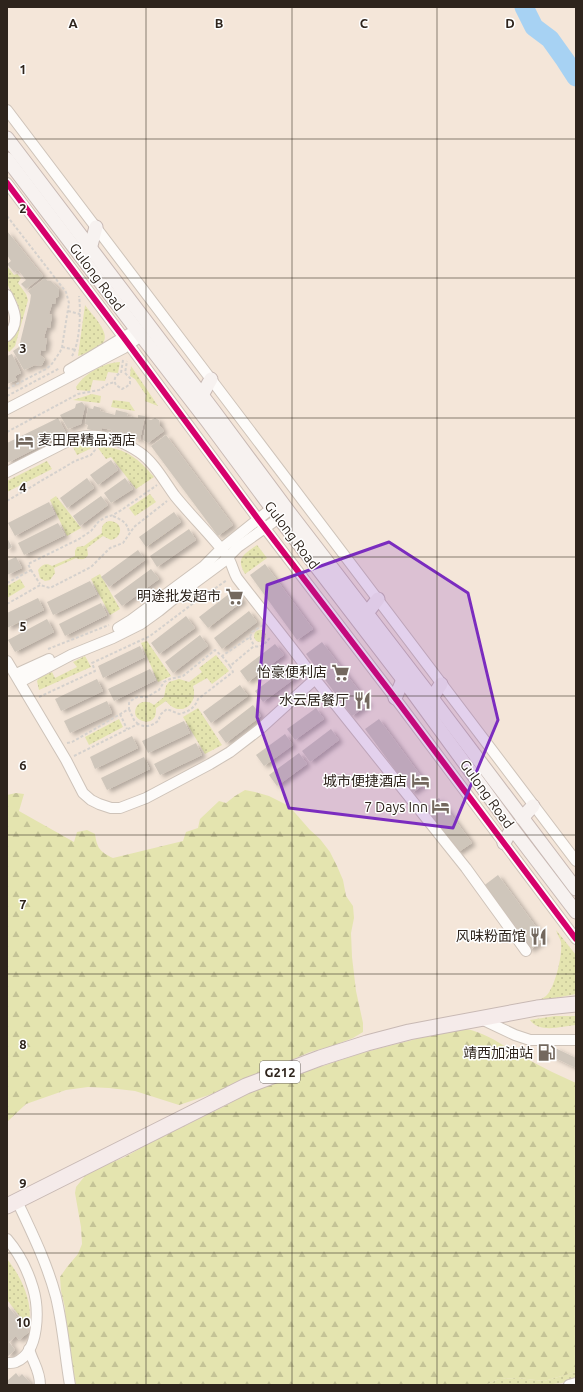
<svg xmlns="http://www.w3.org/2000/svg" width="583" height="1392" viewBox="0 0 583 1392" font-family="Ubuntu,'Noto Sans SC',sans-serif">
<style>
.grass{fill:url(#grass-dots)}
.forest{fill:url(#forest-firs)}
.lines{fill:none;stroke-linecap:round;stroke-linejoin:round}
.river{stroke:#a7d2f3;stroke-width:19}
.building{fill:#cfc6bb;filter:url(#shadow)}
.minor-casing{stroke:#cec3b9;stroke-width:12}
.major-casing{stroke:#c8b9b4;stroke-width:15}
.highway-casing{stroke:#c8b9b4;stroke-width:17}
.path{stroke:#d5d1cd;stroke-width:2;stroke-dasharray:3 2;stroke-linecap:butt}
.minor{stroke:#fdfbf9;stroke-width:10}
.major{stroke:#f7f2f0;stroke-width:13}
.highway{stroke:#f5ebea;stroke-width:15}
.cycleway-casing{stroke:#fff;stroke-width:8}
.cycleway{stroke:#d6006c;stroke-width:6}
.marked{fill:#7b2cbf;fill-opacity:0.2;stroke:#7b2cbf;stroke-width:3;stroke-linejoin:round}
.grid{fill:none;stroke:#2e241c;stroke-width:1;stroke-opacity:0.55}
.labels{text-anchor:middle;stroke-width:3;stroke-linejoin:round;paint-order:stroke}
.shield{fill:#fff;stroke:#6d6660;stroke-width:1}
.shield-label{font-size:13px;font-weight:bold;fill:#2e241c}
.street-label{font-size:14px;fill:#2e241c;stroke:#fff}
.poi-label{font-size:14px;fill:#2e241c;stroke:#fff;text-anchor:end}
.grid-label{font-size:13px;text-anchor:middle;font-weight:bold;fill:#2e241c;stroke:#fff;stroke-width:3;stroke-linejoin:round;paint-order:stroke}
</style>
<defs>
<pattern id="grass-dots" width="8" height="8" patternUnits="userSpaceOnUse"><rect width="8" height="8" fill="#e4e4af"/><path d="M2 2h.1M6 6h.1" fill="none" stroke="#c4c396" stroke-width="1.8" stroke-linecap="round"/></pattern>
<pattern id="forest-firs" width="22" height="20" patternUnits="userSpaceOnUse"><rect width="22" height="20" fill="#e4e4af"/><path d="M5 1l3.5 6h-7zM16 11l3.5 6h-7z" fill="#c4c396"/></pattern>
<filter id="shadow"><feDropShadow dx="4" dy="2.5" stdDeviation="2" flood-color="#0004"/></filter>
</defs>
<rect width="100%" height="100%" fill="#f4e6d9"/>
<g class="grass">
<path d="M7 266 14 275 17 274 21 278 18 283 26 294 28 300 15 346 9 352 7 348V342C17 337 23 319 19 308 17 299 9 291 7 282 6 277 7 271 7 266Z"/>
<path d="M85 305C91 314 114 335 101 345 95 351 86 353 78 356Z"/>
<path d="M120 362 118 373 108 372 105 381 93 380 90 391 77 390 76 387C85 373 103 363 120 362Z"/>
<polygon points="131,366 158,406 145,401 146,395 135,379 130,376"/>
<polygon points="92,394 101,396 100,403 73,400"/>
<polygon points="113,400 129,402 135,411 111,407"/>
<polygon points="90,443 92,448 77,455 73,447"/>
<path d="M102 447C126 448 139 459 154 477L136 489 111 457 106 459 98 448Z"/>
<polygon points="47,461 52,469 7,492 7,481"/>
<polygon points="150,494 156,502 135,516 129,508"/>
<polygon points="56,496 81,528 67,536 50,500"/>
<path d="M109 521C123 521 124 537 111 540L103 536 87 548 88 555C85 560 81 560 76 558L54 568 55 573 50 580 45 581 40 578 38 570C42 564 47 563 52 566L75 556V551L77 547 84 546 102 533C101 527 103 523 109 521Z"/>
<path d="M257 545 267 558 245 574C235 557 245 554 257 545Z"/>
<polygon points="100,574 120,609 110,615 91,579"/>
<polygon points="20,579 25,587 7,598 7,586"/>
<circle cx="260" cy="636" r="6"/>
<polygon points="147,641 171,676 158,682 141,643"/>
<path d="M216 655 229 671 212 684 207 678 193 686C199 706 179 718 166 701L156 708C156 713 156 717 152 720 149 722 146 722 143 721 127 717 138 693 154 705L164 697 166 686 169 682 179 679 189 682 202 672 199 668Z"/>
<polygon points="85,656 91,667 39,690 37,681 39,678 52,672 55,678 77,667 73,662"/>
<polygon points="198,708 222,745 205,754 183,717"/>
<polygon points="119,719 123,727 89,745 85,737"/>
<path d="M556 930 576 955V994L529 1003C535 1001 541 1000 546 996 555 988 563 954 561 942 560 938 557 934 556 930Z"/>
<path d="M555 1016H576V1025C562 1026 540 1034 530 1020Z"/>
<path d="M7 1259C21 1276 35 1305 28 1327L8 1301 7 1302Z"/>
<polygon points="576,1372 576,1378 562,1383 553,1384 485,1385 499,1379 518,1378 544,1381"/>
</g>
<g class="forest">
<path d="M245 790 255 792 269 796 289 806 310 830 320 839 330 852 337 866 343 880 346 896 353 906 354 918 351 933 352 957 356 991 363 1023V1032L353 1038 332 1046 310 1052 209 1095 179 1105 135 1091 109 1088 88 1087 66 1090 26 1104 7 1122V795L16 793 24 794 19 811 74 842 77 832 87 830 95 834C97 848 100 852 113 858L183 841 186 832 198 828 200 819 219 801 226 803 235 796Z"/>
<path d="M466 1029C489 1033 508 1050 529 1060 544 1068 560 1076 576 1083V1372L544 1381 518 1378 499 1379 485 1385H76L66 1333 65 1308 61 1291 60 1277 67 1267 78 1254 82 1244 81 1227 75 1193 76 1187 88 1172 125 1157 148 1144 227 1105 249 1092 305 1072 362 1053 443 1032Z"/>
</g>
<g class="lines">
<polyline class="river" points="524,7 534,27 550,39 565,60 576,77"/>
</g>
<g class="building">
<polygon points="7,231 43,276 26,289 21,284 26,280 18,270 14,272 7,264 11,261 7,255"/>
<polygon points="45,278 48,281 51,281 59,289 59,296 56,298 55,304 52,304 49,314 52,315 50,328 47,327 44,338 47,338 45,351 41,350 40,355 45,359 42,365 38,366 35,365 24,370 13,351 19,347 30,302 31,295 28,291"/>
<polygon points="12,354 21,373 15,376 17,380 7,384 7,356"/>
<polygon points="82,402 85,406 81,424 68,429 60,415 75,408 76,404"/>
<polygon points="94,406 101,408 100,411 115,415 116,410 128,413 127,416 138,418 138,415 145,416 140,440 134,438 135,435 124,432 123,436 111,434 112,430 102,428 101,432 87,429 88,425 85,424 88,408 93,409"/>
<polygon points="58,418 66,433 7,463 7,443"/>
<polygon points="155,418 159,420 160,426 164,431 148,443 143,440 147,419 151,420"/>
<polygon points="166,435 233,525 218,536 151,446"/>
<polygon points="111,460 118,470 98,485 90,475"/>
<polygon points="87,478 94,488 67,508 60,498"/>
<polygon points="125,478 133,489 111,503 104,493"/>
<polygon points="101,496 108,505 80,526 73,516"/>
<polygon points="49,502 55,514 15,536 8,523"/>
<polygon points="174,512 181,522 146,547 139,537"/>
<polygon points="58,523 65,535 24,555 18,543"/>
<polygon points="189,529 196,540 157,567 150,556"/>
<polygon points="7,538 12,547 7,550"/>
<polygon points="138,550 145,560 109,587 101,577"/>
<polygon points="16,557 22,568 7,575 7,561"/>
<polygon points="265,564 313,629 297,640 250,575"/>
<polygon points="151,569 159,579 122,606 114,596"/>
<polygon points="90,581 97,594 53,615 47,602"/>
<polygon points="234,590 243,601 208,628 199,617"/>
<polygon points="38,598 44,610 7,628 7,613"/>
<polygon points="101,603 107,615 65,636 59,624"/>
<polygon points="249,611 257,622 222,649 214,638"/>
<polygon points="186,616 195,628 159,654 151,643"/>
<polygon points="47,619 54,632 15,652 8,640"/>
<polygon points="200,635 208,646 173,673 165,662"/>
<polygon points="322,642 369,704 352,716 306,654"/>
<polygon points="275,644 284,655 248,682 240,671"/>
<polygon points="140,646 145,657 103,678 98,666"/>
<polygon points="290,665 298,676 263,702 255,691"/>
<polygon points="150,669 156,680 114,701 108,689"/>
<polygon points="97,679 103,691 61,711 55,699"/>
<polygon points="240,685 248,696 211,723 203,712"/>
<polygon points="107,701 112,713 70,733 64,721"/>
<polygon points="253,705 261,716 226,743 218,732"/>
<polygon points="316,708 324,719 295,740 287,729"/>
<polygon points="379,719 426,783 412,793 365,729"/>
<polygon points="184,721 190,733 148,753 142,741"/>
<polygon points="331,729 339,740 310,762 302,751"/>
<polygon points="285,734 293,745 264,766 256,755"/>
<polygon points="132,736 138,748 95,769 90,757"/>
<polygon points="196,743 202,755 160,775 154,764"/>
<polygon points="299,753 307,764 277,786 269,775"/>
<polygon points="144,757 150,769 107,790 101,778"/>
<polygon points="439,798 472,843 457,853 425,808"/>
<polygon points="498,875 545,939 530,950 482,887"/>
<polygon points="555,1048 576,1058 576,1068 551,1056"/>
<polygon points="7,1305 29,1332 19,1340 16,1336 9,1342 15,1350 7,1357"/>
<polygon points="16,1373 19,1377 22,1374 32,1385 7,1385 7,1381"/>
</g>
<g class="lines">
<defs>
<g id="minor">
<polyline points="7,110 576,861"/>
<polyline points="7,183 124,338 258,519 395,698 576,939"/>
<path d="M7 295C14 309 21 323 7 336"/>
<polyline points="69,370 129,334"/>
<polyline points="7,409 124,348 141,336"/>
<path d="M7 472 70 440C94 431 118 438 139 452 154 462 164 481 175 496 192 517 211 535 227 556 232 563 233 571 237 578 263 612 290 644 315 679L466 868 526 951"/>
<polyline points="118,628 131,620 204,566 221,549 272,508"/>
<polyline points="7,661 66,760 83,793 91,800 99,804 111,808 120,808 146,798 210,764 230,752 260,729 315,679"/>
<polyline points="16,674 49,659"/>
<polyline points="20,682 71,655 113,638 141,624 159,611 181,593 223,562 238,547 279,518"/>
<polyline points="479,1018 515,1035 530,1040 576,1040"/>
<path d="M17 1201C32 1233 47 1263 56 1297 63 1326 65 1356 70 1385"/>
<path d="M7 1239C19 1253 28 1271 33 1288 39 1308 40 1352 16 1362 14 1363 10 1363 7 1363"/>
<path d="M29 1349C33 1363 40 1370 40 1385"/>
<polyline points="569,1385 576,1383"/>
</g>
<g id="major">
<polyline points="7,138 214,411 289,512 432,698 576,889"/>
<polyline points="7,159 136,329 207,421 279,518 411,690 512,828 576,912"/>
<polyline points="90,249 96,227"/>
<polyline points="202,395 211,379"/>
<polyline points="367,613 378,599"/>
<polyline points="395,698 403,680"/>
<polyline points="432,698 441,684"/>
<polyline points="522,818 533,806"/>
<polyline points="504,843 512,828"/>
</g>
<polyline id="highway" points="7,1206 246,1086 320,1058 367,1043 409,1032 537,1008 576,1004"/>
</defs>
<use href="#minor" class="minor-casing"/>
<use href="#major" class="major-casing"/>
<use href="#highway" class="highway-casing"/>
<g class="path">
<polyline points="7,216 66,292 69,303 62,347 60,352 51,365 46,369 7,389"/>
<polyline points="68,311 80,314"/>
<polyline points="62,347 76,350"/>
<path d="M72 356C80 343 81 311 79 296"/>
<path d="M123 360 121 373C115 375 113 380 116 385L122 389 126 387 130 384V378L125 373 127 361"/>
<polyline points="7,396 60,368"/>
<polyline points="7,432 78,394 99,390 108,384 115,382"/>
<polyline points="7,501 75,461 91,455 95,450 95,445"/>
<path d="M113 516C122 520 128 523 129 533"/>
<polyline points="31,570 40,584"/>
<polyline points="7,583 31,570 28,564 79,539 91,531 99,521 106,517 113,515 123,509 157,485"/>
<polyline points="7,604 40,585 50,588 91,567 110,548 123,543 134,527 167,501"/>
<polyline points="250,637 254,646"/>
<polyline points="48,649 109,625"/>
<polyline points="222,656 230,666"/>
<polyline points="39,697 95,671 92,663 150,636 191,605 227,580"/>
<polyline points="129,709 134,720 138,724"/>
<polyline points="120,714 127,729"/>
<polyline points="67,743 72,742 129,709 129,703 132,700 137,697 147,697 159,690 164,682 170,679 183,676 215,650 222,656 250,637 252,632 263,625"/>
<path d="M74 756 138 724C146 728 151 726 158 721L161 714 167 709 179 714C188 712 195 708 198 699L233 672 230 666 254 646C264 648 265 642 271 637"/>
</g>
<use href="#minor" class="minor"/>
<use href="#major" class="major"/>
<use href="#highway" class="highway"/>
<defs>
<polyline id="cycleway" points="7,183 124,338 258,519 395,698 576,939"/>
</defs>
<use href="#cycleway" class="cycleway-casing"/>
<use href="#cycleway" class="cycleway"/>
</g>
<path class="marked" d="M389 542 468 593 498 720 453 828 289 808 257 717 267 585Z"/>
<path class="grid" d="M146 7V1385M292 7V1385M437 7V1385M7 139H576M7 278H576M7 418H576M7 557H576M7 696H576M7 835H576M7 974H576M7 1114H576M7 1253H576"/>
<defs>
<symbol id="hotel-bare" viewBox="-9 -9 18 18"><path d="M-6-4.5h1.5V1H6V5H4.5V3h-9V5H-6ZM-4 0a1.8 1.8 0 1 1 3.6 0ZM.5 0V-2.5h3Q6-2.5 6 0Z" fill="#73685e" stroke="#fff" stroke-width="2.5" paint-order="stroke"/></symbol>
<symbol id="supermarket-bare" viewBox="-9 -9 18 18"><path d="M-6-5.5h2.5l.6 2H6L4.5 2H-2.5L-4.4-4H-6ZM-1.5 3.2a1.3 1.3 0 1 0 .1 0ZM3 3.2a1.3 1.3 0 1 0 .1 0Z" fill="#73685e" stroke="#fff" stroke-width="2.5" paint-order="stroke"/></symbol>
<symbol id="restaurant-bare" viewBox="-9 -9 18 18"><path d="M-5-6h1v4h1v-4h1v4h1v-4h1v5L-1.5 .5V6h-2V.5L-5-1ZM5-6V6H3V1.5H1.5Q1.5-4 5-6Z" fill="#73685e" stroke="#fff" stroke-width="2.5" paint-order="stroke"/></symbol>
<symbol id="fuel-bare" viewBox="-9 -9 18 18"><path d="M-5.5-6h7V0h2V4h1.3V-2.5L3-4.5l.8-.8L6-3V5H2.5V1h-1V6h-7ZM-4.2-4.7v3.2H.2V-4.7Z" fill="#73685e" stroke="#fff" stroke-width="2.5" paint-order="stroke"/></symbol>
</defs>
<g fill-rule="evenodd">
<use href="#hotel-bare" x="12" y="428" width="25" height="25"/>
<use href="#supermarket-bare" x="222" y="584" width="25" height="25"/>
<use href="#supermarket-bare" x="328" y="660" width="25" height="25"/>
<use href="#restaurant-bare" x="350" y="688" width="25" height="25"/>
<use href="#hotel-bare" x="408" y="768" width="25" height="25"/>
<use href="#hotel-bare" x="428" y="794" width="25" height="25"/>
<use href="#restaurant-bare" x="526" y="924" width="25" height="25"/>
<use href="#fuel-bare" x="534" y="1040" width="25" height="25"/>
</g>
<g class="labels">
<rect class="shield" x="260" y="1061" width="40" height="22" rx="3"/>
<g class="shield-label">
<text x="280" y="1077">G212</text>
</g>
<g class="street-label">
<text transform="translate(97 277) rotate(53)" y="5">Gulong Road</text>
<text transform="translate(292 535) rotate(53)" y="5">Gulong Road</text>
<text transform="translate(487 794) rotate(54)" y="5">Gulong Road</text>
</g>
<g class="poi-label">
<text x="38" y="445" text-anchor="start">麦田居精品酒店</text>
<text x="221" y="601">明途批发超市</text>
<text x="327" y="677">怡豪便利店</text>
<text x="349" y="705">水云居餐厅</text>
<text x="407" y="786">城市便捷酒店</text>
<text x="428" y="812">7 Days Inn</text>
<text x="526" y="941">风味粉面馆</text>
<text x="533" y="1058">靖西加油站</text>
</g>
</g>
<g class="grid-label">
<text x="73" y="28">A</text>
<text x="219" y="28">B</text>
<text x="364" y="28">C</text>
<text x="510" y="28">D</text>
<text x="23" y="74">1</text>
<text x="23" y="213">2</text>
<text x="23" y="353">3</text>
<text x="23" y="492">4</text>
<text x="23" y="631">5</text>
<text x="23" y="770">6</text>
<text x="23" y="909">7</text>
<text x="23" y="1049">8</text>
<text x="23" y="1188">9</text>
<text x="23" y="1327">10</text>
</g>
<rect width="583" height="1392" fill="none" stroke="#2e241c" stroke-width="16"/>
</svg>
